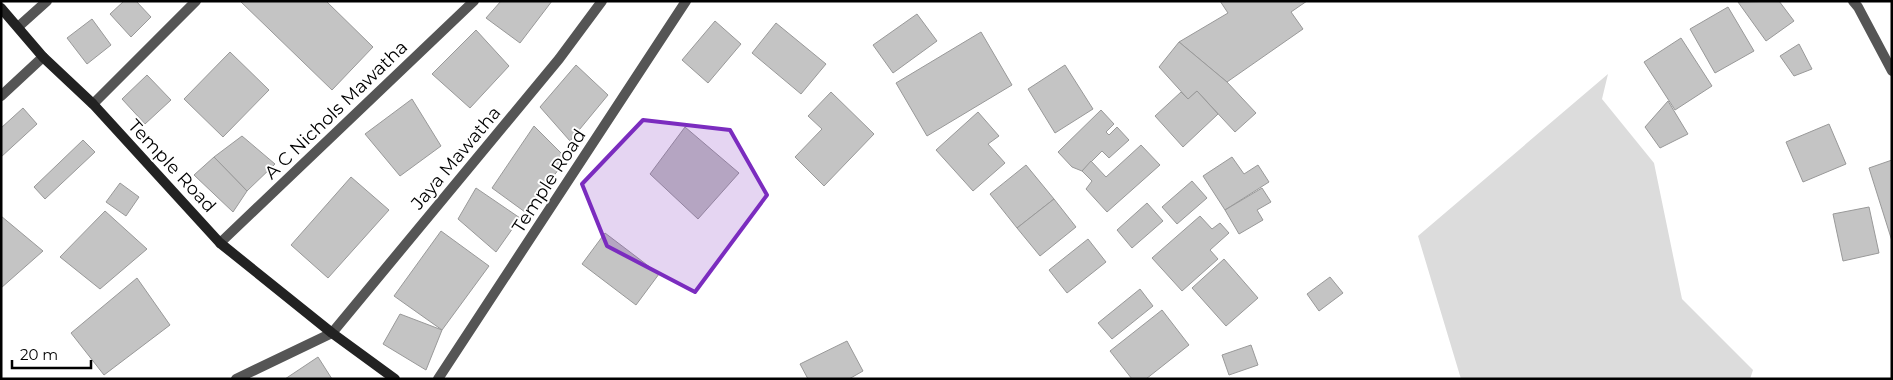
<svg xmlns="http://www.w3.org/2000/svg" width="1893" height="380" viewBox="0 0 1893 380" font-family="Montserrat,sans-serif">
<style>
.green{fill:#dcdcdc}
.building{fill:#c4c4c4;stroke:#999}
.lines{fill:none;stroke-linecap:round;stroke-linejoin:round}
.street{stroke:#555;stroke-width:10}
.secondary{stroke:#222;stroke-width:10}
.marked{fill:#7b2cbf;fill-opacity:0.2;stroke:#7b2cbf;stroke-width:4;stroke-linejoin:round}
.labels{text-anchor:middle;stroke-width:4;stroke-linejoin:round;paint-order:stroke}
.street-label{font-size:18px;fill:#000;stroke:#fff}
</style>
<rect width="100%" height="100%" fill="#fff"/>
<polygon class="green" points="1608,74 1602,99 1654,163 1682,299 1753,370 1750,379 1461,379 1418,236"/>
<g class="building">
<polygon points="124,1 136,1 151,17 131,37 110,14"/>
<polygon points="240,1 326,1 373,47 332,90"/>
<polygon points="501,1 552,1 520,43 486,18"/>
<polygon points="1220,1 1307,1 1291,12 1303,29 1227,82 1179,42 1228,13"/>
<polygon points="1779,1 1794,21 1766,41 1738,2"/>
<polygon points="1728,7 1754,51 1715,73 1690,29"/>
<polygon points="917,14 937,41 893,73 873,45"/>
<polygon points="92,19 111,45 87,64 67,38"/>
<polygon points="715,21 741,44 708,83 682,60"/>
<polygon points="776,23 826,64 801,94 752,53"/>
<polygon points="476,30 509,66 470,108 432,74"/>
<polygon points="981,32 1012,85 927,136 896,83"/>
<polygon points="1681,38 1712,86 1675,110 1644,62"/>
<polygon points="1179,42 1227,82 1256,113 1235,132 1197,91 1188,99 1159,67"/>
<polygon points="1799,44 1812,69 1794,76 1780,56"/>
<polygon points="230,52 269,90 223,137 184,99"/>
<polygon points="576,65 608,95 570,141 540,107"/>
<polygon points="1065,65 1093,109 1055,133 1028,89"/>
<polygon points="147,75 171,100 145,124 122,99"/>
<polygon points="1197,91 1218,114 1183,147 1155,116 1181,92 1188,99"/>
<polygon points="831,92 874,134 824,186 795,157 822,129 808,116"/>
<polygon points="412,99 441,146 400,176 365,134"/>
<polygon points="1668,101 1688,134 1660,148 1645,127"/>
<polygon points="23,108 37,124 1,157 1,128"/>
<polygon points="1101,110 1114,124 1106,132 1109,135 1117,127 1129,140 1109,158 1102,151 1082,171 1072,167 1058,152"/>
<polygon points="978,112 999,136 988,144 1005,163 973,191 936,150"/>
<polygon points="1829,124 1846,164 1803,182 1786,142"/>
<polygon points="534,126 567,159 525,212 492,188"/>
<polygon points="685,127 739,173 698,219 650,174"/>
<polygon points="242,136 275,164 247,191 214,157"/>
<polygon points="83,140 95,152 45,199 34,187"/>
<polygon points="1141,145 1160,165 1107,212 1086,189 1092,181 1082,171 1091,161 1106,177"/>
<polygon points="214,157 247,191 233,212 194,175"/>
<polygon points="1232,157 1244,174 1258,165 1269,182 1225,210 1203,176"/>
<polygon points="1892,160 1892,241 1869,168"/>
<polygon points="1026,165 1054,199 1017,228 990,194"/>
<polygon points="351,177 389,210 328,278 291,245"/>
<polygon points="1192,181 1207,198 1177,224 1162,207"/>
<polygon points="120,183 139,197 126,216 106,202"/>
<polygon points="476,188 520,218 496,252 458,219"/>
<polygon points="1262,188 1271,202 1257,210 1263,220 1239,234 1225,210"/>
<polygon points="1054,199 1076,227 1040,256 1017,228"/>
<polygon points="1147,203 1163,221 1132,248 1117,230"/>
<polygon points="1869,207 1879,253 1843,261 1833,214"/>
<polygon points="105,211 147,249 100,289 60,257"/>
<polygon points="1,216 43,251 1,288"/>
<polygon points="1200,216 1212,229 1220,223 1229,233 1210,250 1218,259 1182,291 1152,258"/>
<polygon points="441,231 489,266 442,330 394,296"/>
<polygon points="605,233 659,274 636,305 582,264"/>
<polygon points="1088,239 1106,262 1067,293 1049,270"/>
<polygon points="1224,259 1258,298 1226,326 1192,288"/>
<polygon points="1330,277 1343,293 1319,311 1307,294"/>
<polygon points="137,278 170,325 104,375 71,333"/>
<polygon points="1140,289 1153,306 1112,339 1098,323"/>
<polygon points="1162,310 1189,345 1146,379 1132,379 1110,351"/>
<polygon points="400,314 442,330 426,370 383,344"/>
<polygon points="847,341 863,371 849,379 808,379 800,364"/>
<polygon points="1251,345 1258,365 1229,375 1222,355"/>
<polygon points="318,357 332,379 285,379"/>
</g>
<g class="lines">
<g class="street">
<polyline points="1853,1 1858,7 1892,71"/>
<polyline points="18,27 47,1"/>
<polyline points="1,96 43,57"/>
<polyline points="93,104 196,1"/>
<polyline points="220,243 474,1"/>
<polyline points="236,379 332,333 559,59 602,1"/>
<polyline points="438,379 686,1"/>
</g>
<polyline class="secondary" points="1,8 43,57 93,104 220,243 332,333 395,379"/>
</g>
<path class="marked" d="M643 120 730 130 767 195 695 292 607 246 582 184Z"/>
<g class="labels">
<g class="street-label">
<text transform="translate(336 110) rotate(-44)" y="6">A C Nichols Mawatha</text>
<text transform="translate(456 158) rotate(-50)" y="6">Jaya Mawatha</text>
<text transform="translate(172 166) rotate(47)" y="6">Temple Road</text>
<text transform="translate(549 181) rotate(-57)" y="6">Temple Road</text>
</g>
</g>
<rect width="1893" height="380" fill="none" stroke="#000000" stroke-width="5"/>
<path d="M12 360v8h79v-8" fill="none" stroke="#000000" stroke-width="2.5"/>
<text x="20" y="360" font-size="15" fill="#000000" stroke="#ffffff" stroke-width="4" paint-order="stroke">20 m</text>
</svg>
